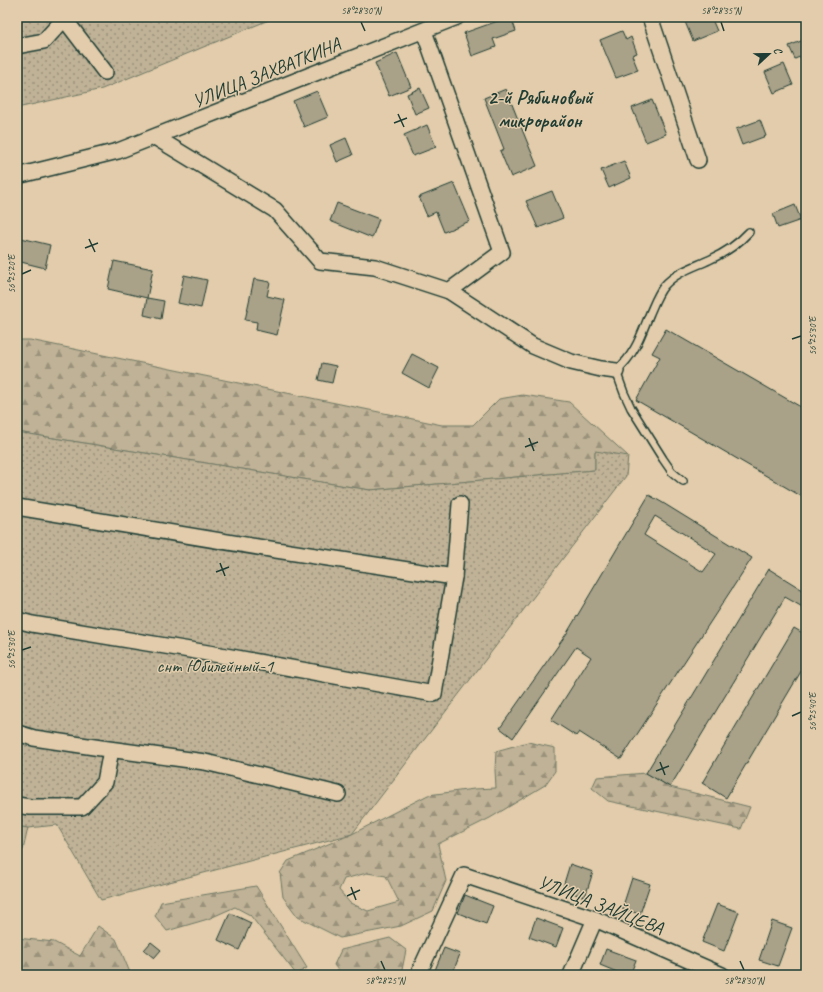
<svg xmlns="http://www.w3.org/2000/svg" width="823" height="992" viewBox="0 0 823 992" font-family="Caveat,sans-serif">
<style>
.forest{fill:url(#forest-firs);stroke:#6f7865;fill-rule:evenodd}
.garden{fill:url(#garden-dots);stroke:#6f7865}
.building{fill:#a9a188;stroke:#1f3d34;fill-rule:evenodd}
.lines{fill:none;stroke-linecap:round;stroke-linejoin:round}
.service-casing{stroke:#1f3d34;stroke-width:10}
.minor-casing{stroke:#1f3d34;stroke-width:18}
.service{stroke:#e2ccab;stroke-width:7}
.minor{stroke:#e2ccab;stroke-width:15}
.ticks{fill:none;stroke:#1f3d34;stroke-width:1.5}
.labels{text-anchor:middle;stroke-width:3;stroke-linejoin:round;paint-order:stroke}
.street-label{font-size:19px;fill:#1f3d34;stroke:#e2ccab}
.park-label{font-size:19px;fill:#274339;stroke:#e2ccab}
.neighbourhood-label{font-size:20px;font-weight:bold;fill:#1f3d34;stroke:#e2ccab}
.neatline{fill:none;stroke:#1f3d34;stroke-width:1.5}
.ticks-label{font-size:10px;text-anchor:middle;fill:#1f3d34}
</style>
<defs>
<pattern id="forest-firs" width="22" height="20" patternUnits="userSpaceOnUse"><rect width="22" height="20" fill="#bfb296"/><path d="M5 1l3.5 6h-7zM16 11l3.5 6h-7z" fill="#9b927b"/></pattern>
<pattern id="garden-dots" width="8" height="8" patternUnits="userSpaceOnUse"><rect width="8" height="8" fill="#bfb296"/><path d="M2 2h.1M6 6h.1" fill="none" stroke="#9b927b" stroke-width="1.8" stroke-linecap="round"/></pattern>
</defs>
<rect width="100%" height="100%" fill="#e2ccab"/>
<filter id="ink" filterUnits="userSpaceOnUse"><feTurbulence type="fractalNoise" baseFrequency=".025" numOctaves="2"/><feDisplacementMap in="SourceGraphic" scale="8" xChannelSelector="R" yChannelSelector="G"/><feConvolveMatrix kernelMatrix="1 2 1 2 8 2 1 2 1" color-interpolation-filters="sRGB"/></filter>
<g filter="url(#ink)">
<g class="forest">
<polygon points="17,340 30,340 442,425 473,425 499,399 523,395 569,402 628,456 595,452 595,470 370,490 17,432"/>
<path d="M528 742 555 748V771L545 785 490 818 438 844 446 881 433 911 401 926 340 938 298 917 283 897 280 873 288 861 352 834 428 795 474 789 496 788 495 770 496 751ZM367 873 386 876 399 902 368 911 350 903 339 890 344 879Z"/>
<polygon points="646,773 670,787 750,807 741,829 608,801 592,788 597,777"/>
<polygon points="17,826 28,828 23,850 17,853"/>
<polygon points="256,886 307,968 296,974 250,915 235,907 208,919 167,931 155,916 161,902"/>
<polygon points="98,926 116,939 131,975 17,975 17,938 54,942 80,956"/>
<polygon points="390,938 406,950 401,975 342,975 334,965 341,950"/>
</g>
<g class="garden">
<polygon points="17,17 276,17 102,89 17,108"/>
<polygon points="17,432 370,490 595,470 595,451 628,456 626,476 352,834 101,900 57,825 28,828 17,826"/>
</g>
<g class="building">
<polygon points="509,17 511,17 516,31 493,39 496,47 472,56 464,33"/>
<polygon points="683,17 711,17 717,31 693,41"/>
<polygon points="622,31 626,40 631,37 637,53 632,55 638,70 616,78 600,40"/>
<polygon points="806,39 806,54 795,59 789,46"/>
<polygon points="397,53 411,87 389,96 375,63"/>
<polygon points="784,64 793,85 774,93 765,72"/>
<polygon points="420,88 429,108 415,114 407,94"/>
<polygon points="506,89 519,122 537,166 511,177 500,151 504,149 484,98"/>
<polygon points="317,91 328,117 304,127 293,101"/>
<polygon points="652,100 666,134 646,142 632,108"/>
<polygon points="760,120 766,136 742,145 736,129"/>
<polygon points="427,125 436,147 413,156 404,135"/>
<polygon points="346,138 353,155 337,162 330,145"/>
<polygon points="624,161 631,178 609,188 601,170"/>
<polygon points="454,183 470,221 444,232 436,212 427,216 419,197"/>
<polygon points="552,191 563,218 538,228 526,201"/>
<polygon points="337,203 379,219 372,238 330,221"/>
<polygon points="795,205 801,220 778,228 773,214"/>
<polygon points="17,237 50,245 45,268 17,261"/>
<polygon points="114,261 153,269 147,298 108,289"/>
<polygon points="184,275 207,280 201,308 178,303"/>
<polygon points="254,279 270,282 267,296 285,300 277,335 256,330 257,322 245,320"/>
<polygon points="147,298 164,301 161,319 144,315"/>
<polygon points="666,329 806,410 806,499 636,400 660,357 652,353"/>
<polygon points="412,354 439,368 429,388 402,373"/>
<polygon points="322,363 336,366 332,383 318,380"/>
<path d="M649 495 663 503 752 558 621 759 579 732 576 736 551 720 591 657 576 647 513 738 500 728 567 633ZM655 516 716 554 703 572 644 535Z"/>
<polygon points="769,569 806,592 806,609 785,597 670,787 646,773"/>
<polygon points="794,628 806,635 806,663 726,798 702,783"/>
<polygon points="570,864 593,872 585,897 562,890"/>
<polygon points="632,878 650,884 640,914 622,909"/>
<polygon points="465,895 493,906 486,924 458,913"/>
<polygon points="717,904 739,912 724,951 702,942"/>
<polygon points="230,913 251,923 239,950 218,940"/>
<polygon points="536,918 563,928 556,947 529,937"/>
<polygon points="772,921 792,928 778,966 759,960"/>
<polygon points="151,942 161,950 154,958 144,950"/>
<polygon points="444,948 460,954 452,975 433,975"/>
<polygon points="606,949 636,960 630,975 616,975 617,972 600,965"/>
</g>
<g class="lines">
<defs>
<path id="service" d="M683 481 672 472 663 459 631 408 624 393 616 371C635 355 641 335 650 313 654 304 658 293 664 286 676 272 694 267 709 260 725 253 738 244 749 232"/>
<g id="minor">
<polyline points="63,17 105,72"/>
<polyline points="650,17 698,160"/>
<polyline points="424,31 502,252 449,291"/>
<polyline points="17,46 44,41 64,19"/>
<polyline points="155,137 275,210 320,261 375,267 449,291 533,346 571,362 601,369 616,371"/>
<polyline points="17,176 118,151 457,17"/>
<polyline points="17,507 276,550 454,577 434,694 220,655 32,624 17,620"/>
<polyline points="454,577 460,504"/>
<polyline points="17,733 34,738 101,748 205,762 338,794"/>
<polyline points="17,805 29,807 82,807 105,782 111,750"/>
<polyline points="418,975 464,875 595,919 722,975"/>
<polyline points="571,975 595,919"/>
</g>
</defs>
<use href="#service" class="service-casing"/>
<use href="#minor" class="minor-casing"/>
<use href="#service" class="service"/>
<use href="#minor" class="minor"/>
</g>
</g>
<path class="ticks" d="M361 22 365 31M721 22 724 31M398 114 404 127M394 123 407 118M89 239 95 252M85 248 98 243M22 274 31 270M792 339 801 336M529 438 534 451M525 447 538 442M220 563 225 576M216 572 229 567M22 650 31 647M792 716 801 712M660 762 665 775M656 771 669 766M351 887 356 900M347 896 360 890M381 961 385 970M740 961 744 970"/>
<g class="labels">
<g class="street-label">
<text transform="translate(266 72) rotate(-22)" y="7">УЛИЦА ЗАХВАТКИНА</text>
<text transform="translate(601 904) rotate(21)" y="7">УЛИЦА ЗАЙЦЕВА</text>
</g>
<g class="park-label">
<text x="215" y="672">снт Юбилейный-1</text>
</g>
<g class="neighbourhood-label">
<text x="540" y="104">2-й Рябиновый<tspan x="540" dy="23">микрорайон</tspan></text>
</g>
</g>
<rect width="823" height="992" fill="none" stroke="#e2ccab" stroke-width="44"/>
<g transform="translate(769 54) rotate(68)" stroke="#e2ccab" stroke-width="3" paint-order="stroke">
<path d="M0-3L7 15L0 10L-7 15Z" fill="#1f3d34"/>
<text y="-6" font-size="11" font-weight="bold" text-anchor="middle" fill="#1f3d34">С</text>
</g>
<rect x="22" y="22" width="779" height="948" class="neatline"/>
<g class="ticks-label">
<text x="361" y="14">58°28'30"N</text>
<text x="721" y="14">58°28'35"N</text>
<text transform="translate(11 274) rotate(-90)" y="4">56°25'20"E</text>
<text transform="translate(812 336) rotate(-90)" y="4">56°25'30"E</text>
<text transform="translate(11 650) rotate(-90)" y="4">56°25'30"E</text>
<text transform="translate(812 712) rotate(-90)" y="4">56°25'40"E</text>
<text x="385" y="984">58°28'25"N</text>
<text x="744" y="984">58°28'30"N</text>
</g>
</svg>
